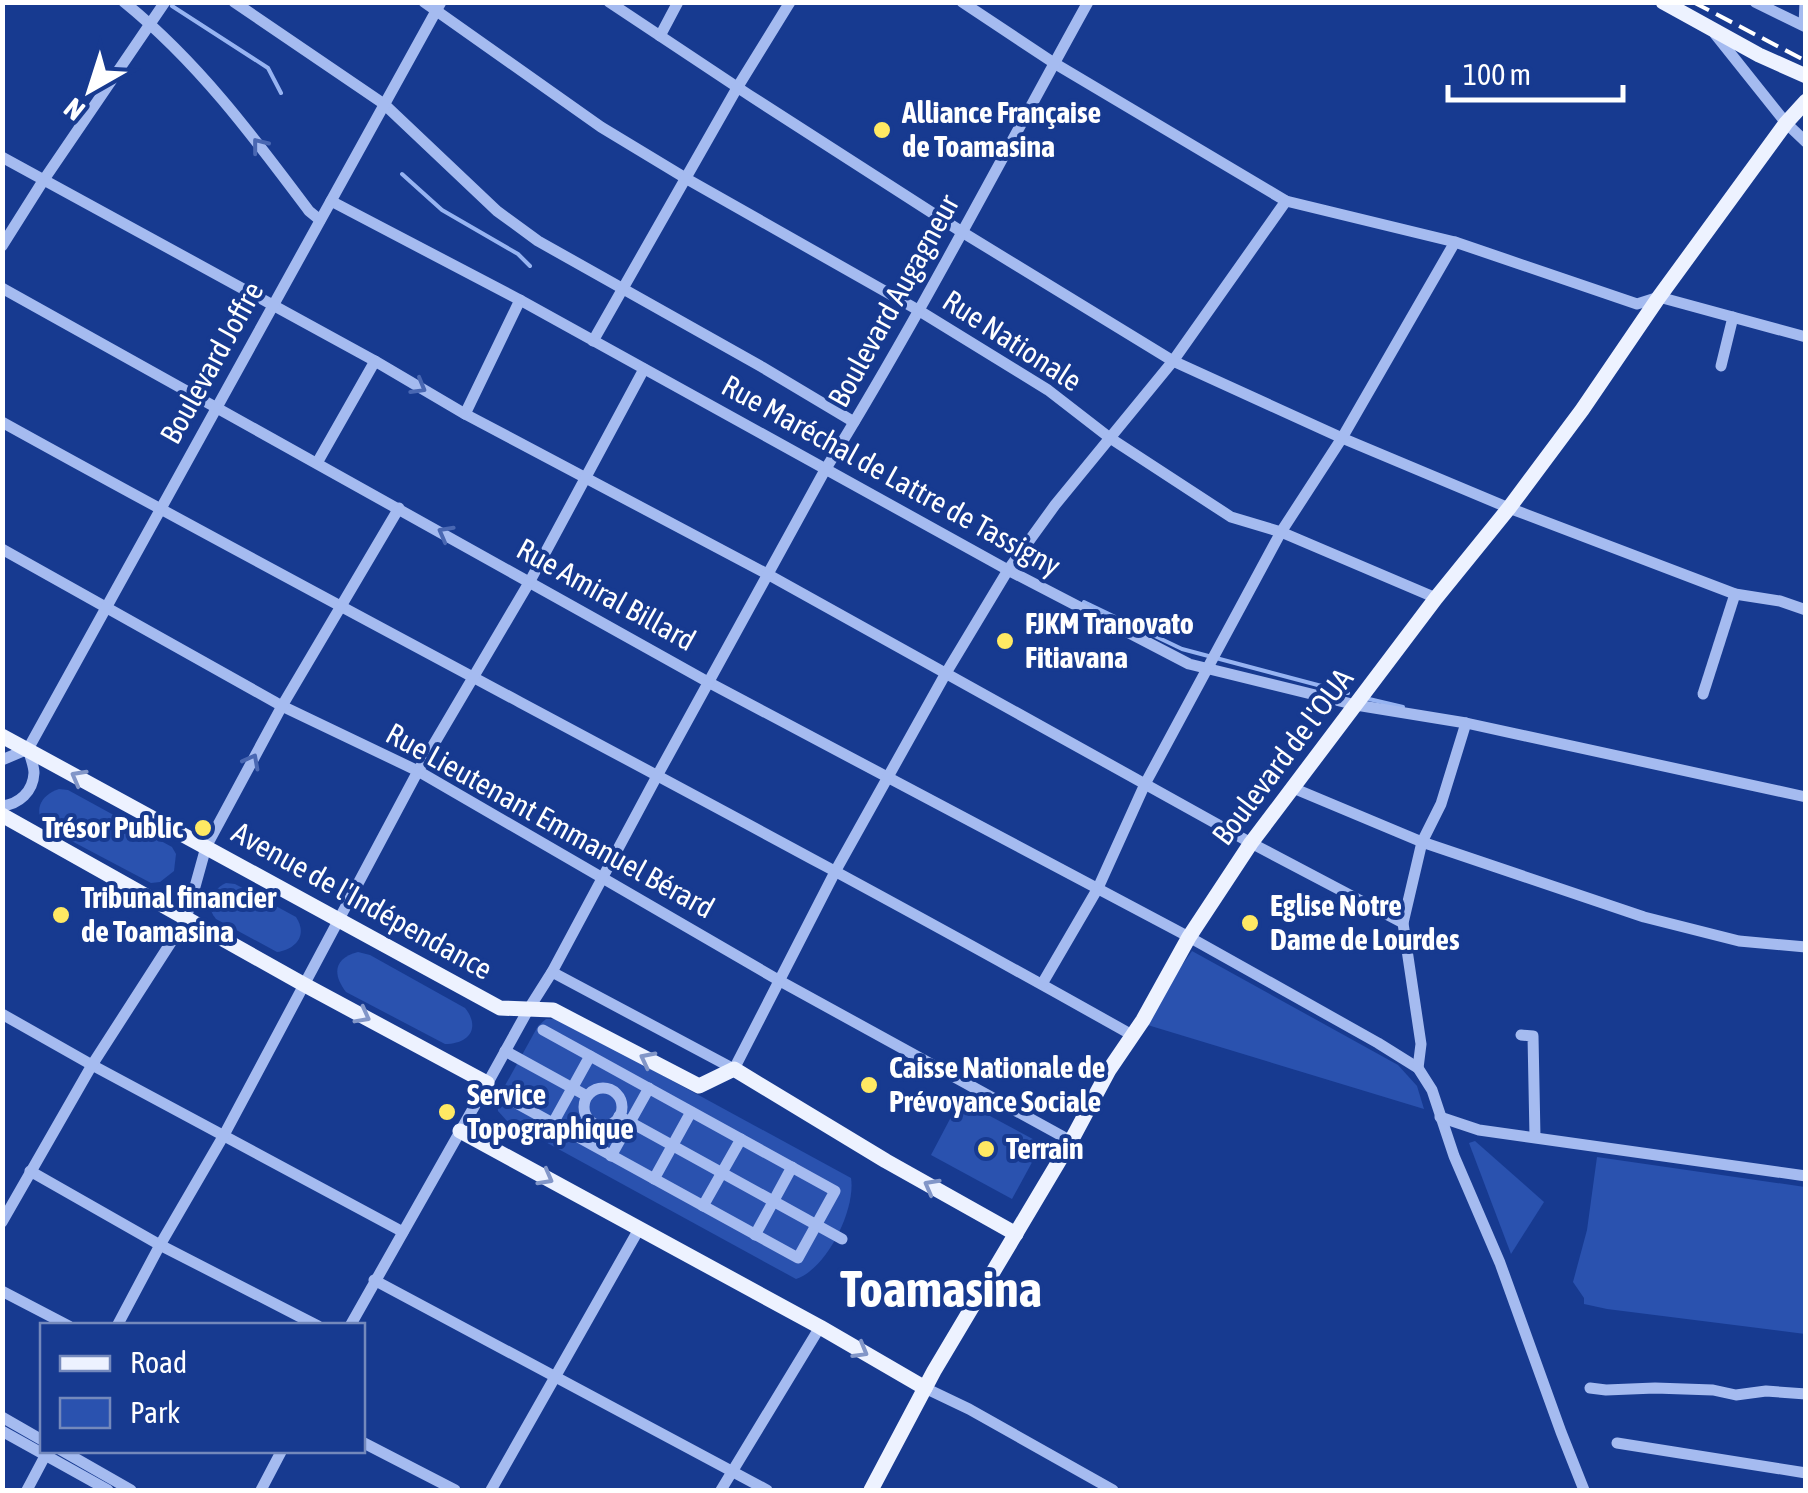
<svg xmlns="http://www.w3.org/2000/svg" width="1808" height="1493" viewBox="0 0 1808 1493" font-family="'Asap Condensed',sans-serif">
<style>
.green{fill:#2a52af}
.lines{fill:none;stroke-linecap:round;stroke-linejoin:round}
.stream{stroke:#97b4f2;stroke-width:4}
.minor{stroke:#a5bbf0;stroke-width:11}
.major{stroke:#edf2ff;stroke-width:15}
.rail{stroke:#fff;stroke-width:4;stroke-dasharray:18 8;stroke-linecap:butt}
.oneway{stroke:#4967b2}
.oneway2{stroke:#8296c8}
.poi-dot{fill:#ffe963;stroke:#173a90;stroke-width:4}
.labels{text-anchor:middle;stroke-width:8;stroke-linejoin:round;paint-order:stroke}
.poi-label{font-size:30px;font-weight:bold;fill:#fff;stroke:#173a90;text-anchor:start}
.street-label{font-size:30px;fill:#fff;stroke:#173a90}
.town-label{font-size:50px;font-weight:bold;fill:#fff;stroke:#173a90}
</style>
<rect width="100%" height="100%" fill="#173a90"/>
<g class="green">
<path d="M59 789 68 790 172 847 176 854 174 871 160 882 151 883 47 828C32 812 40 795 59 789Z"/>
<path d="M226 883 235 884 296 917C308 935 296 949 277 952L216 919C204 905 211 890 226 883Z"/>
<polygon points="1192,951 1398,1065 1417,1086 1424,1109 1141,1023"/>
<path d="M358 952 370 955 465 1008C481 1028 469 1044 445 1044L346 992C332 974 334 958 358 952Z"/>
<path d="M546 1019H559L851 1178C856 1209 827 1269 796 1279L507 1121 498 1111 497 1100 538 1026Z"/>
<polygon points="960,1100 1042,1144 1012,1199 931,1155"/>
<polygon points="1475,1141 1544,1202 1511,1254 1469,1143"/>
<polygon points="1597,1157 1805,1187 1805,1334 1607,1309 1584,1304 1584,1298 1573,1282 1587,1230"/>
</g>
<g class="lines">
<g class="stream">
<polyline points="172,6 268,68 281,93"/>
<polyline points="402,174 442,210 518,254 530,266"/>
<polyline points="1084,602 1182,649 1348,693"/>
<polyline points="1369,699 1403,707"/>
</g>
<g class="minor">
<path d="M124 2C198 62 253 136 309 211L320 220"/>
<polyline points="234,2 384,104 497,211 538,241 762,367 854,422"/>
<polyline points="424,2 601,127 687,179 918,310 1048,390 1110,438 1231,517 1281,532 1436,598"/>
<polyline points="609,2 749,95 962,232 1173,361 1342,438 1509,508 1735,594 1780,601 1806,610"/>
<polyline points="962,2 1054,63 1286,201 1455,242 1637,304 1659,297 1806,337"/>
<polyline points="1755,2 1806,27"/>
<polyline points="1804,25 1805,2"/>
<polyline points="1715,34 1786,123 1806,142"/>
<polyline points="660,36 678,2"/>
<polyline points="2,157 375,361 465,414 769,575 1251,843 1403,923"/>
<polyline points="331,201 520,300 1008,570 1189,664 1356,705 1466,723 1806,797"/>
<polyline points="2,246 43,181 165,2"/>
<polyline points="2,288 708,682 1189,937 1378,1043 1418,1068 1432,1090 1454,1156 1500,1263 1561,1432 1584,1490"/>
<polyline points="593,341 737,88 790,2"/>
<polyline points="1721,366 1733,317"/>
<polyline points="465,414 520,300"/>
<path d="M2 422C377 630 759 825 1132 1035"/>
<polyline points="317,463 375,361"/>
<polyline points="2,549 282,706 418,771 780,981 1071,1141"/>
<polyline points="1703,694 1735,594"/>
<polyline points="28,749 441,2"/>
<path d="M2 760 28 749C30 756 34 766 34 773 33 792 19 804 2 806"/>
<polyline points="1293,788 1422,842 1644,917 1739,941 1806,947"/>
<polyline points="552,972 734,1069 836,870 946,673 1008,570 1055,505 1173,361 1286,201"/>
<polyline points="1042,984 1098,888 1145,784 1281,532 1342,438 1455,242"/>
<polyline points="2,1014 92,1065 403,1232"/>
<polyline points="1521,1035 1533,1036 1535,1137"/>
<polyline points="505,1051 587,1096"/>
<polyline points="1418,1068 1421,1044 1403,923 1422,842 1441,804 1466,723"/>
<circle cx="603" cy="1107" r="19"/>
<path d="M481 1095 528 1010 552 972 657 776 825 470C919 318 1001 159 1088 2"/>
<polyline points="509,1099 798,1258 835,1191 543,1030"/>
<polyline points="619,1116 842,1239"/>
<polyline points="1440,1117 1479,1130 1806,1176"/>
<polyline points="553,1123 590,1056"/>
<polyline points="611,1156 649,1088"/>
<polyline points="30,1171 160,1245 318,1326"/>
<polyline points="654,1179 691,1112"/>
<polyline points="703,1206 741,1139"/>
<polyline points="2,1222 92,1065 186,919 206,847 282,706 399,508"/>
<polyline points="755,1235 792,1167"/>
<polyline points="374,1280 767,1490"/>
<polyline points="2,1291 69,1326"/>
<polyline points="117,1326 160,1245 224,1135 418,771 530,581 644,369"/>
<polyline points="350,1326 483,1091"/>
<polyline points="925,1388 969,1409 1113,1490"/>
<polyline points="1590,1388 1606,1390 1655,1388 1713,1390 1736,1395 1766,1391 1806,1394"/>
<polyline points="2,1417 42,1440"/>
<polyline points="2,1431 108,1490"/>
<polyline points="362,1442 455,1490"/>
<polyline points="1617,1443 1806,1473"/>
<polyline points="61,1450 131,1490"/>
<polyline points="27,1490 45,1456 46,1450"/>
<polyline points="261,1490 282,1450"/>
<polyline points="491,1490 639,1229"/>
<polyline points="721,1490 820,1327"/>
</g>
<g class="major">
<polyline points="1663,2 1759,55 1806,76"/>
<polyline points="2,736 500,1008 553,1010 699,1086 734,1069 886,1161 1016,1234"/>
<polyline points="2,815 303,984 487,1083"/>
<polyline points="460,1131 820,1327 925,1388"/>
<polyline points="871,1490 934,1371 1071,1141 1109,1070 1143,1020 1189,937 1251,843 1436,598 1509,508 1582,410 1659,297 1786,123 1806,101"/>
</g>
<polyline class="rail" points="1693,2 1806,61"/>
</g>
<defs><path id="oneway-chevron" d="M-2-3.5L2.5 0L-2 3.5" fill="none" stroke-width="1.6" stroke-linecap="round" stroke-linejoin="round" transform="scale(2.5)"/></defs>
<g class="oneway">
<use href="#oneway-chevron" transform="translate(259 145) rotate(-128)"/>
<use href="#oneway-chevron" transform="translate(419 387) rotate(30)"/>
<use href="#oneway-chevron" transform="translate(445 533) rotate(-151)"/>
<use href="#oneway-chevron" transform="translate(252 761) rotate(-62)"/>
</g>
<g class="oneway2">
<use href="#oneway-chevron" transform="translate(78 777) rotate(-151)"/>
<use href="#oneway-chevron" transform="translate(363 1016) rotate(28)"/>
<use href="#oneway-chevron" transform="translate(647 1059) rotate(-153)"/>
<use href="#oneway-chevron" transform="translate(546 1178) rotate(29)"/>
<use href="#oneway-chevron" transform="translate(931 1186) rotate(-151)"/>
<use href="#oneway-chevron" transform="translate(861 1351) rotate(30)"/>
</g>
<g class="poi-dot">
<circle cx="882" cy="130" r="10"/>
<circle cx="1005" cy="641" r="10"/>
<circle cx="203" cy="828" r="10"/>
<circle cx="61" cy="915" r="10"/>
<circle cx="1250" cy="923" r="10"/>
<circle cx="869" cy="1085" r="10"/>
<circle cx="447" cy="1112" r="10"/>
<circle cx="986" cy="1149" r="10"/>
</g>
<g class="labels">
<g class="poi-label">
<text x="902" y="123">Alliance Française<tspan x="902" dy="34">de Toamasina</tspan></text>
<text x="1025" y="634">FJKM Tranovato<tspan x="1025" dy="34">Fitiavana</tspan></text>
<text x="183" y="838" text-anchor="end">Trésor Public</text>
<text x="81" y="908">Tribunal financier<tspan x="81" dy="34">de Toamasina</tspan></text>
<text x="1270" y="916">Eglise Notre<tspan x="1270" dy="34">Dame de Lourdes</tspan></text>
<text x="889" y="1078">Caisse Nationale de<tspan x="889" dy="34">Prévoyance Sociale</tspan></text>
<text x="467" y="1105">Service<tspan x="467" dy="34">Topographique</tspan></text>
<text x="1006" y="1159">Terrain</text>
</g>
<g class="street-label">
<text transform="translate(894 301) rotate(-61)" y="10">Boulevard Augagneur</text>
<text transform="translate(1012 341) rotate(33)" y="10">Rue Nationale</text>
<text transform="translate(212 363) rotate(-61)" y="10">Boulevard Joffre</text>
<text transform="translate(891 476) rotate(29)" y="10">Rue Maréchal de Lattre de Tassigny</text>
<text transform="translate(606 595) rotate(29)" y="10">Rue Amiral Billard</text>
<text transform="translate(1283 757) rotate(-53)" y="10">Boulevard de l'OUA</text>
<text transform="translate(550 821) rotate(29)" y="10">Rue Lieutenant Emmanuel Bérard</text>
<text transform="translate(362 901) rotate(29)" y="10">Avenue de l'Indépendance</text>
</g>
<g class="town-label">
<text x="941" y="1307">Toamasina</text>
</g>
</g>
<rect width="1808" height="1493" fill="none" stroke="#ffffff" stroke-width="10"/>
<rect x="40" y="1323" width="325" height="130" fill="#173a90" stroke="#7489bc" stroke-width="2.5"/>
<rect x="60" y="1356" width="50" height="15" fill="#edf2ff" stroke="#7489bc" stroke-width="2.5"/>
<text x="130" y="1373" font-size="30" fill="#ffffff">Road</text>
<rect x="60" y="1398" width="50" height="30" fill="#2a52af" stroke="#7489bc" stroke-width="2.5"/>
<text x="130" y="1423" font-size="30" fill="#ffffff">Park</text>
<g transform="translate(90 90) rotate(219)" stroke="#173a90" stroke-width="8" paint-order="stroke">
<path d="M0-8L18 38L0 25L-18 38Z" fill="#ffffff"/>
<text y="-15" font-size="28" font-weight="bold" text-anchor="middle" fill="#ffffff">N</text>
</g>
<path d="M1448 85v15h175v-15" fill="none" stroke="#ffffff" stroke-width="5"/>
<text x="1463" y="85" font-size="30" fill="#ffffff" stroke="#173a90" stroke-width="8" paint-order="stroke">100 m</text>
</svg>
